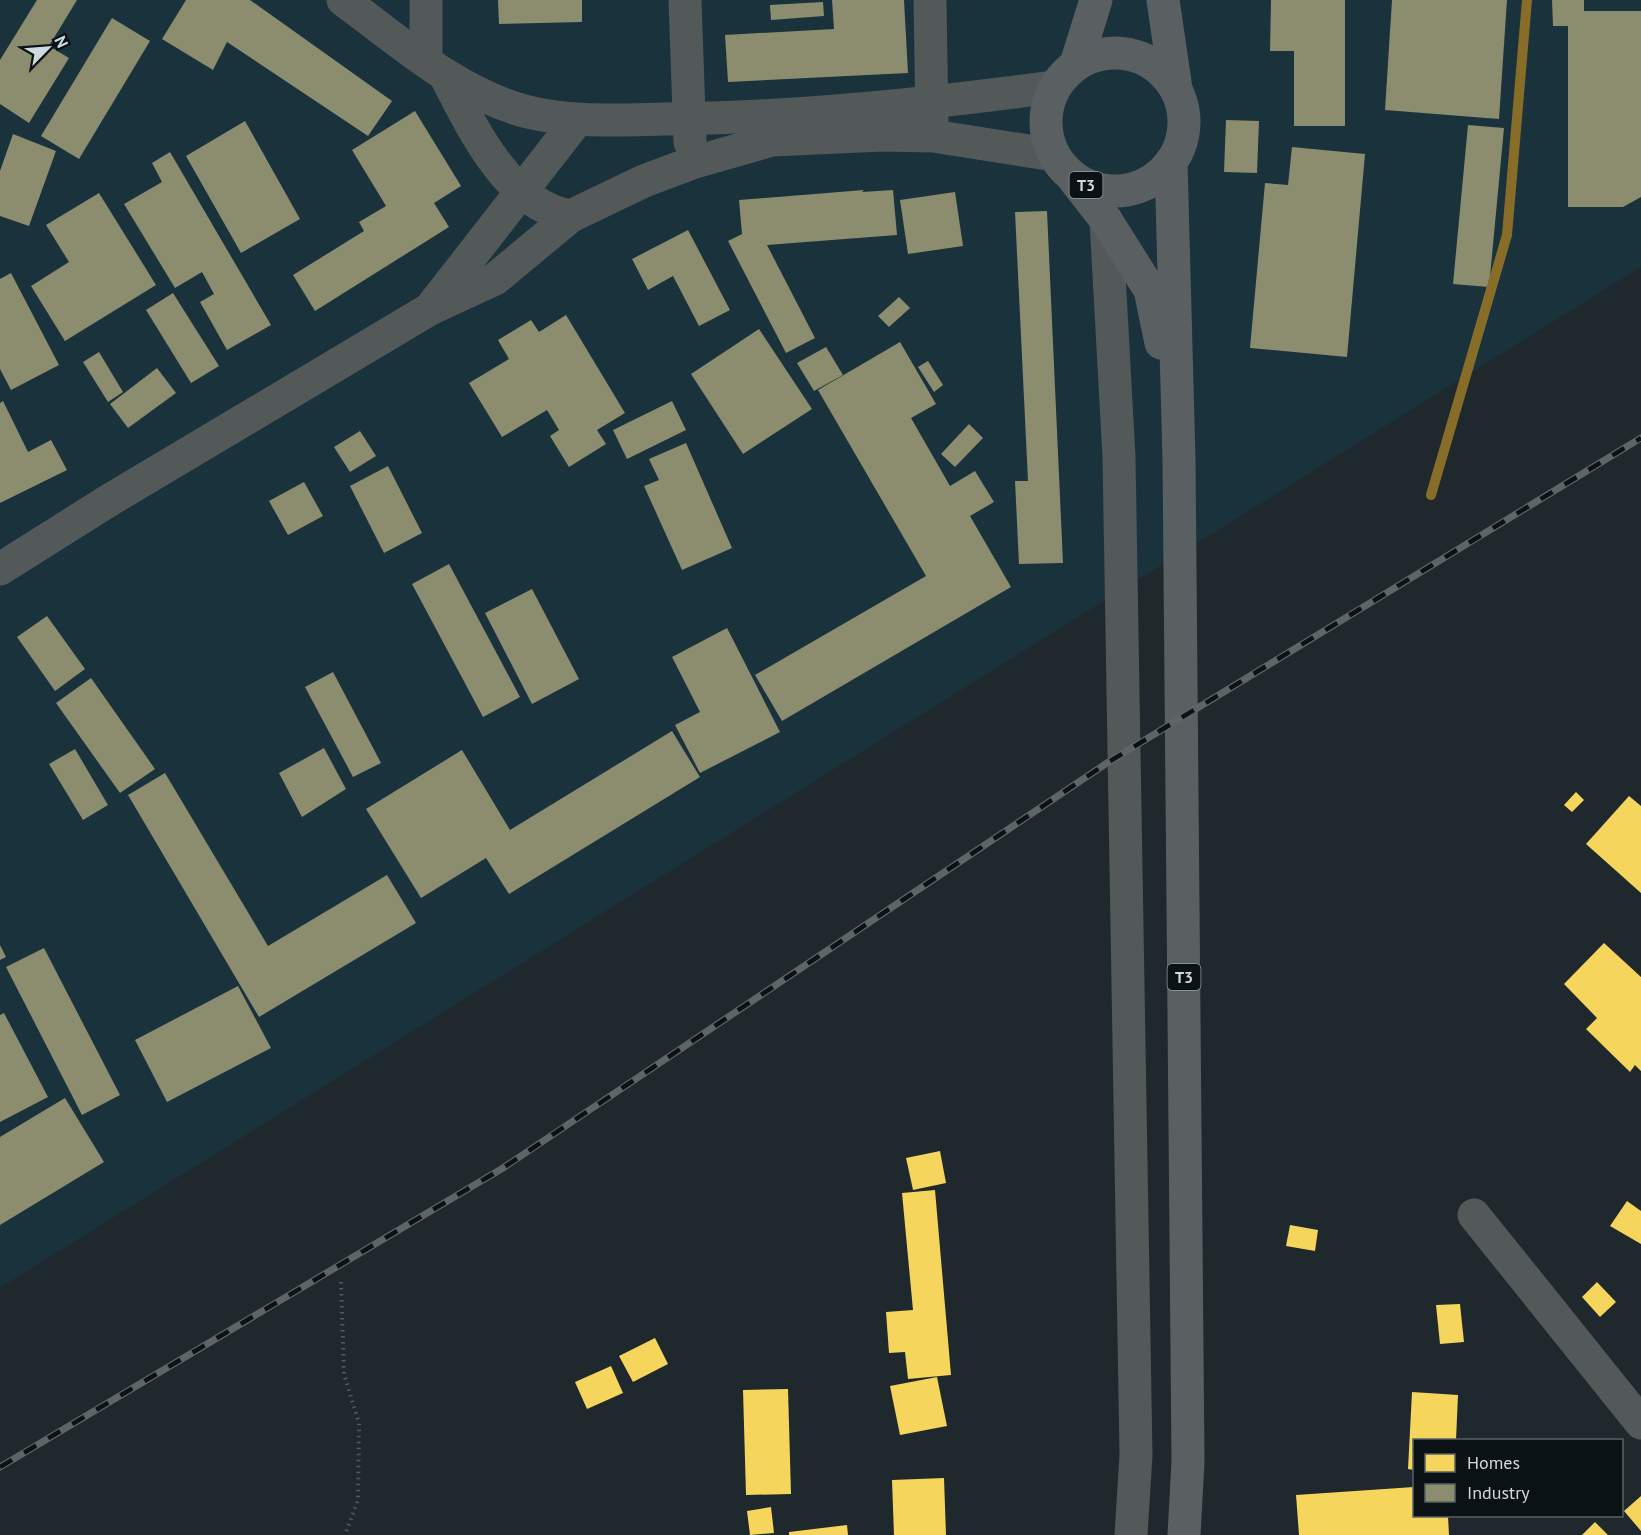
<svg xmlns="http://www.w3.org/2000/svg" width="1641" height="1535" viewBox="0 0 1641 1535" font-family="'PT Sans',sans-serif">
<style>
.built{fill:#19323c}
.homes{fill:#f6d55c}
.industry{fill:#8c8c6e}
.lines{fill:none;stroke-linecap:round;stroke-linejoin:round}
.stream{stroke:#886d28;stroke-width:10}
.path{stroke:#555a5c;stroke-width:4;stroke-dasharray:1.5 4.5;stroke-linecap:butt}
.minor{stroke:#535859;stroke-width:33}
.trunk{stroke:#5a6062;stroke-width:33}
.rail-casing{stroke:#5f6466;stroke-width:7}
.rail{stroke:#0a1216;stroke-width:4.5;stroke-dasharray:14;stroke-linecap:butt}
.labels{text-anchor:middle;stroke-width:6;stroke-linejoin:round;paint-order:stroke}
.shield{fill:#0a1216;stroke:#939ea3;stroke-width:1.5}
.shield-label{font-size:16px;font-weight:bold;fill:#cedadf}
</style>
<rect width="100%" height="100%" fill="#1e282d"/>
<polygon class="built" points="0,0 1641,0 1641,267 0,1288"/>
<g class="homes">
<polygon points="1576,792 1584,800 1572,812 1564,805"/>
<polygon points="1629,796 1641,806 1641,893 1586,844"/>
<polygon points="1604,943 1641,977 1641,1071 1635,1065 1630,1072 1586,1029 1597,1018 1564,984"/>
<polygon points="940,1151 946,1183 913,1190 906,1158"/>
<polygon points="935,1190 951,1375 908,1379 905,1352 889,1353 886,1312 913,1310 902,1193"/>
<polygon points="1627,1201 1641,1211 1641,1244 1610,1226"/>
<polygon points="1290,1225 1318,1230 1315,1251 1286,1246"/>
<polygon points="1597,1282 1616,1302 1600,1317 1582,1297"/>
<polygon points="1460,1304 1464,1342 1440,1344 1436,1305"/>
<polygon points="655,1338 668,1364 633,1382 619,1356"/>
<polygon points="611,1366 623,1393 587,1409 575,1382"/>
<polygon points="937,1377 947,1426 900,1435 890,1386"/>
<polygon points="788,1389 791,1494 746,1495 743,1390"/>
<polygon points="1412,1392 1458,1395 1456,1440 1414,1440 1414,1470 1408,1469"/>
<polygon points="944,1478 946,1535 894,1535 892,1480"/>
<polygon points="1414,1487 1414,1516 1448,1516 1449,1535 1299,1535 1296,1495"/>
<polygon points="1641,1496 1641,1531 1624,1511"/>
<polygon points="771,1507 774,1533 750,1535 747,1511"/>
<polygon points="1595,1522 1608,1535 1582,1535"/>
<polygon points="847,1525 848,1535 789,1535 789,1532"/>
</g>
<g class="industry">
<polygon points="37,0 77,0 49,46 69,58 29,123 0,104 0,60"/>
<polygon points="186,0 250,0 392,101 368,136 227,42 213,70 162,39"/>
<polygon points="498,0 582,0 582,22 499,24"/>
<polygon points="832,0 904,0 908,73 728,82 725,35 834,29"/>
<polygon points="1271,0 1345,0 1345,126 1294,126 1294,51 1270,51"/>
<polygon points="1392,0 1507,0 1499,119 1385,110"/>
<polygon points="1552,0 1584,0 1584,11 1641,11 1641,197 1623,207 1568,207 1568,26 1553,26"/>
<polygon points="823,2 824,16 771,20 770,5"/>
<polygon points="112,18 150,41 79,159 41,136"/>
<polygon points="415,111 461,186 434,203 449,227 315,311 293,275 364,231 359,222 386,206 352,150"/>
<polygon points="1226,120 1259,121 1257,173 1224,172"/>
<polygon points="245,121 300,219 241,253 186,156"/>
<polygon points="1468,125 1504,128 1489,287 1453,284"/>
<polygon points="13,134 56,151 29,226 0,216 0,171"/>
<polygon points="1292,147 1365,154 1347,357 1250,348 1265,183 1288,185"/>
<polygon points="170,152 271,325 227,350 200,302 214,294 202,272 175,288 124,204 162,182 152,163"/>
<polygon points="864,190 862,192 893,190 897,235 767,245 815,338 786,353 728,241 742,234 739,200"/>
<polygon points="955,192 963,246 908,254 900,200"/>
<polygon points="99,193 156,285 65,341 31,286 69,262 46,225"/>
<polygon points="1047,211 1063,563 1019,564 1015,481 1028,481 1015,212"/>
<polygon points="688,230 730,310 699,326 673,276 648,290 632,259"/>
<polygon points="11,273 59,365 11,390 0,369 0,279"/>
<polygon points="173,293 219,366 191,383 146,310"/>
<polygon points="899,297 910,308 889,327 878,316"/>
<polygon points="566,315 625,413 597,430 606,444 569,467 550,436 559,430 547,410 502,437 469,383 509,359 498,340 531,320 539,332"/>
<polygon points="759,329 812,409 743,454 691,374"/>
<polygon points="900,342 936,404 911,418 950,486 975,471 994,502 970,516 1011,587 782,721 755,675 926,576 818,390"/>
<polygon points="826,347 843,375 814,391 797,363"/>
<polygon points="99,352 123,392 108,402 83,362"/>
<polygon points="928,361 943,385 934,392 918,367"/>
<polygon points="157,368 176,393 128,428 110,404"/>
<polygon points="3,401 28,452 51,440 67,470 0,503 0,403"/>
<polygon points="672,401 686,430 627,459 613,430"/>
<polygon points="969,424 983,438 955,467 941,454"/>
<polygon points="360,431 376,456 350,472 334,447"/>
<polygon points="686,443 732,548 682,570 644,486 659,480 649,459"/>
<polygon points="388,466 422,533 384,553 350,486"/>
<polygon points="304,482 323,516 288,535 269,501"/>
<polygon points="449,564 520,697 483,717 412,584"/>
<polygon points="532,589 579,679 532,704 485,613"/>
<polygon points="47,616 85,669 55,691 17,637"/>
<polygon points="727,628 780,732 700,773 675,725 700,712 672,657"/>
<polygon points="333,672 381,763 353,777 305,687"/>
<polygon points="91,678 155,769 120,793 56,703"/>
<polygon points="672,731 700,777 509,894 486,858 421,898 366,809 462,750 510,830"/>
<polygon points="324,748 346,789 302,817 279,773"/>
<polygon points="75,749 108,805 83,820 49,764"/>
<polygon points="165,773 268,946 387,875 416,923 259,1017 128,795"/>
<polygon points="0,945 6,957 0,960"/>
<polygon points="44,948 120,1095 82,1115 6,967"/>
<polygon points="238,986 271,1048 167,1102 135,1040"/>
<polygon points="4,1013 48,1097 0,1122 0,1015"/>
<polygon points="65,1098 104,1162 0,1225 0,1137"/>
</g>
<g class="lines">
<polyline class="stream" points="1431,495 1507,235 1527,0"/>
<polyline class="path" points="341,1282 344,1374 359,1423 358,1500 345,1535"/>
<g class="minor">
<path d="M343 0C399 41 455 92 524 111 569 123 617 120 664 119 794 118 924 104 1053 87"/>
<polyline points="426,0 426,61"/>
<polyline points="685,0 690,142"/>
<polyline points="930,0 932,124"/>
<path d="M445 75C471 126 509 207 571 216"/>
<polyline points="1106,220 1119,457 1136,1455 1131,1535"/>
<polyline points="433,305 577,120"/>
<polyline points="0,569 108,501 430,309 495,279 571,216 644,181 692,163 772,140 882,135 933,136 1054,155"/>
<polyline points="1474,1215 1641,1423"/>
</g>
<g class="trunk">
<polyline points="1163,0 1176,89"/>
<circle cx="1115" cy="122" r="69"/>
<polyline points="1076,64 1096,0"/>
<polyline points="1171,162 1179,459 1188,1462 1184,1535"/>
<polyline points="1074,179 1106,220 1150,290 1161,343"/>
</g>
<defs>
<polyline id="rail" points="0,1467 503,1168 1107,763 1641,438"/>
</defs>
<use href="#rail" class="rail-casing"/>
<use href="#rail" class="rail"/>
</g>
<g class="labels">
<g class="shield">
<rect x="1069.5" y="172" width="33" height="26" rx="4.5"/>
<rect x="1167.5" y="964" width="33" height="26" rx="4.5"/>
</g>
<g class="shield-label">
<text x="1086" y="191">T3</text>
<text x="1184" y="983">T3</text>
</g>
</g>
<rect x="1413" y="1439" width="210" height="78" fill="#0a1216" stroke="#586266" stroke-width="1.5"/>
<rect x="1425" y="1454" width="30" height="18" fill="#f6d55c" stroke="#586266" stroke-width="1.5"/>
<text x="1467" y="1469" font-size="18" fill="#cedadf">Homes</text>
<rect x="1425" y="1484" width="30" height="18" fill="#8c8c6e" stroke="#586266" stroke-width="1.5"/>
<text x="1467" y="1499" font-size="18" fill="#cedadf">Industry</text>
<g transform="translate(48 48) rotate(65)" stroke="#0a1216" stroke-width="4.5" paint-order="stroke">
<path d="M0-4.5L10 22L0 15L-10 22Z" fill="#cedadf"/>
<text y="-9" font-size="16" font-weight="bold" text-anchor="middle" fill="#cedadf">N</text>
</g>
</svg>
